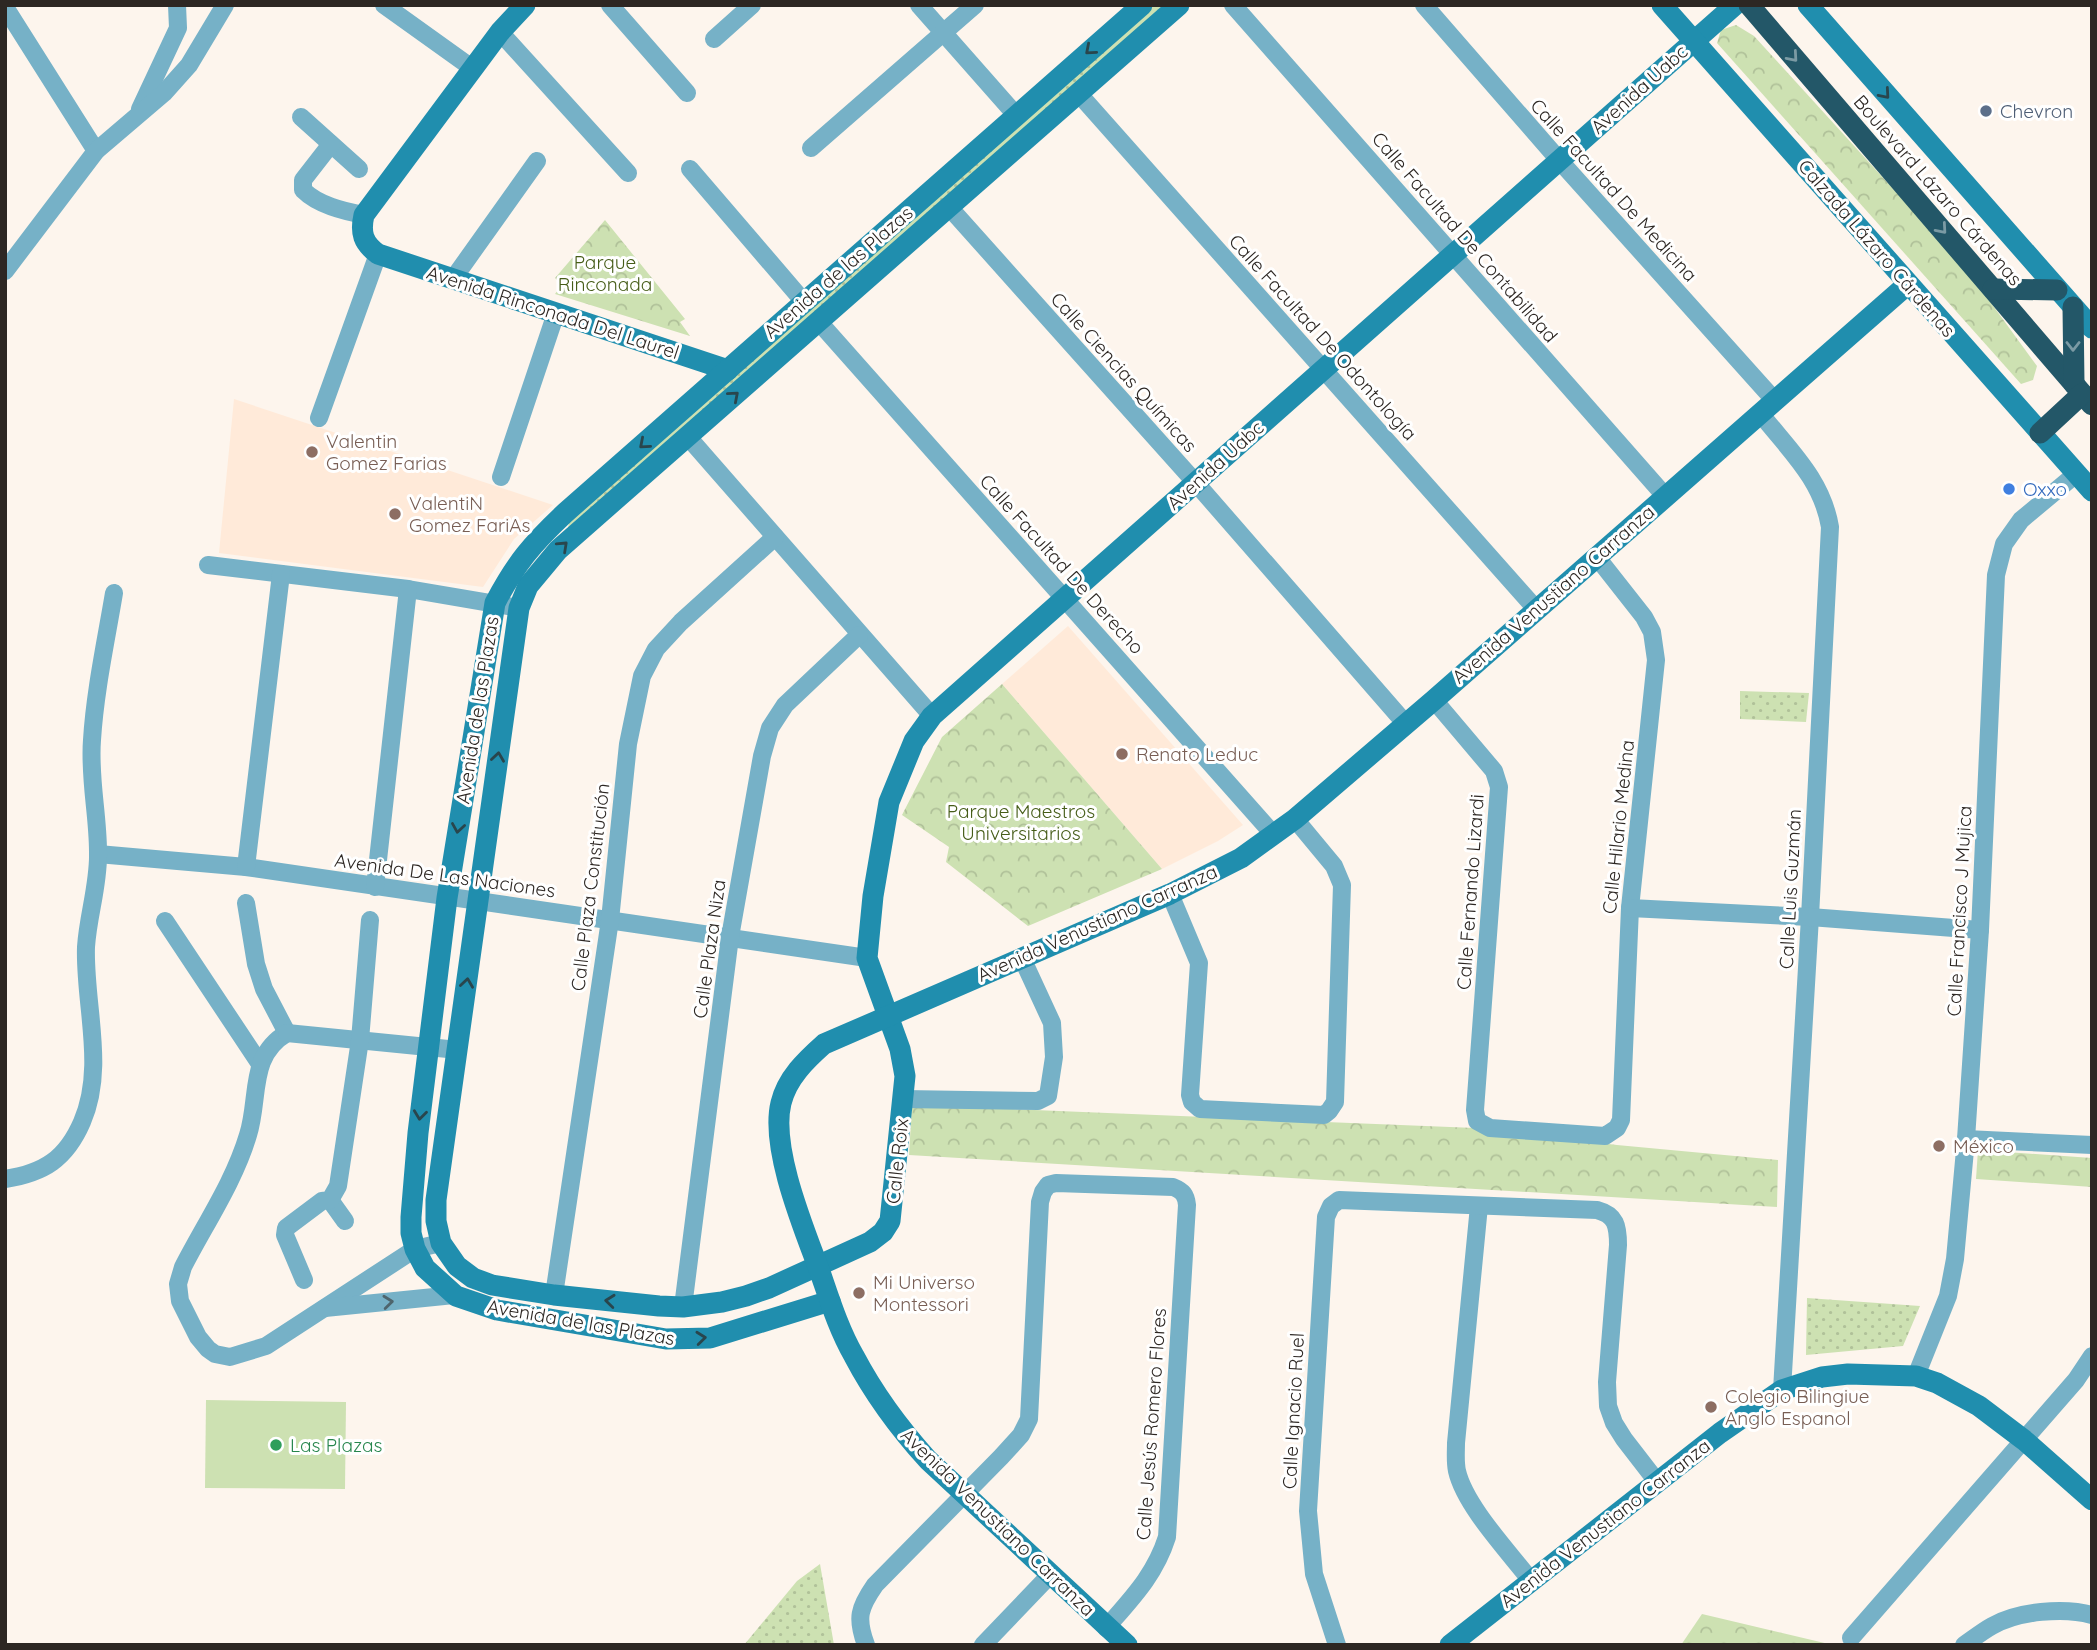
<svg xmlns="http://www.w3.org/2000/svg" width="2097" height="1650" viewBox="0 0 2097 1650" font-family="Quicksand,sans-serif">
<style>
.built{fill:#ffead9}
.grass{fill:url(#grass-dots)}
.forest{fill:url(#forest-crowns)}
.garden{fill:#cde1b2}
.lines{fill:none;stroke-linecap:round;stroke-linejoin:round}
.street{stroke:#76b1c7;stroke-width:18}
.secondary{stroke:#208eae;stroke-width:21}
.highway{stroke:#235768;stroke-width:21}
.oneway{stroke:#29464d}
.oneway2{stroke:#7b9aa4}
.oneway3{stroke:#4e656d}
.service-dot{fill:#5c6f8a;stroke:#fff;stroke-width:2.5}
.education-dot{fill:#8d6e63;stroke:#fff;stroke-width:2.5}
.shop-dot{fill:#3f7fe0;stroke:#fff;stroke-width:2.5}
.leisure-dot{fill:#2e9e5b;stroke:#fff;stroke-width:2.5}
.labels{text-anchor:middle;stroke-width:6;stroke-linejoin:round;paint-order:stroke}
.street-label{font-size:19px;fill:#2d2723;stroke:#fff}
.service-label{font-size:19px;fill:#4e5e75;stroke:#fff;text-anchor:start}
.park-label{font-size:19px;fill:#465d18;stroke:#fff}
.education-label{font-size:19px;fill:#785e54;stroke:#fff;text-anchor:start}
.shop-label{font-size:19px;fill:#366cbe;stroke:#fff;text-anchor:start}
.leisure-label{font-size:19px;fill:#27864d;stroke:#fff;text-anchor:start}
</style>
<defs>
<pattern id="grass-dots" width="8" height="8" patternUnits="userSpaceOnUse" patternTransform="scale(1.75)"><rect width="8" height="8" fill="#cde1b2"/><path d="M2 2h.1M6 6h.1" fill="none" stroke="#b0c199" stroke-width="1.8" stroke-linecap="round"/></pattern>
<pattern id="forest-crowns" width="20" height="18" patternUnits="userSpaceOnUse" patternTransform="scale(1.75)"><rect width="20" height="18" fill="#cde1b2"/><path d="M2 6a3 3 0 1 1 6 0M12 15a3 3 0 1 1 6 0" fill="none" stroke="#b0c199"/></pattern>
</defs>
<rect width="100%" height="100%" fill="#fdf5ed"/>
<g class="built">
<polygon points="234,399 553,505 514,539 483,587 219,553"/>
<polygon points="1068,626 1243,825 1218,841 1162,869 1002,684"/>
</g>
<g class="grass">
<polygon points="1146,5 1166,5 566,536 571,515"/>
<polygon points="1740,691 1809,693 1806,722 1740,719"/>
<polygon points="1807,1298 1920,1306 1903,1346 1806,1355"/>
<polygon points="820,1564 834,1645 744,1645 797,1581"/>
</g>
<g class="forest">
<polygon points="1736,25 1754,36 1967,270 2037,366 2033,380 2021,384 1717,43 1721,30"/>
<polygon points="605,220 685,319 680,322 690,336 555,294 562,285 555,278"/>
<polygon points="1002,684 1162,869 1028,926 946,862 949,847 902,815 942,737"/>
<polygon points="912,1105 1475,1128 1617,1145 1778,1160 1777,1207 909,1155"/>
<polygon points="1978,1150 2092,1158 2092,1187 1976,1179"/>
<polygon points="1702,1614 1833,1645 1681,1645"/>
</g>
<polygon class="garden" points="206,1400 346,1402 345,1489 205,1488"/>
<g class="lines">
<g class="street">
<polyline points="384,5 472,68"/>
<polyline points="610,5 687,93"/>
<polyline points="919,5 1016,115"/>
<polyline points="1233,5 1665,496"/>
<polyline points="1424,5 1559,160 1775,401"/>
<polyline points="5,7 96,151"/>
<polyline points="500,32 628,173"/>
<polyline points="714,39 752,5"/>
<polyline points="1079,94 1536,609"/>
<polyline points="140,109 178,28 177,5"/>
<polyline points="301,117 359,169"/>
<path d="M331 144 303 180V190C318 205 343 211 364 215"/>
<polyline points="811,148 975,5"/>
<polyline points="690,169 804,302"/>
<polyline points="949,207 1195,482 1405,723"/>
<polyline points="5,271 96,151 164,93 189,65 225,5"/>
<polyline points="453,279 537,161"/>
<polyline points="819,322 1274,835"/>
<path d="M1760 413C1789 450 1822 479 1830 527L1810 917 1782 1390"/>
<polyline points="319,418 378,254"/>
<polyline points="688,437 932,716"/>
<polyline points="501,477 556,313"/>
<polyline points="208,565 408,589 519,608"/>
<polyline points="1434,700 1494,771 1499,787 1475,1110 1477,1121 1490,1128 1605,1136 1617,1128 1621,1120 1630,908 1656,660 1652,632 1644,617 1596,556"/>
<polyline points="98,854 246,867 867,958"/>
<polyline points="246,867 281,574"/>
<polyline points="375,887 408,589"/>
<polyline points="1170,894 1199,963 1190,1095 1192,1102 1200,1109 1324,1115 1329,1111 1335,1102 1342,885 1334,866 1295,819"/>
<polyline points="246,903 256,964 264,989 287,1033"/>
<polyline points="1630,908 1810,917 1980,930"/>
<polyline points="165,921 260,1064"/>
<path d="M287 1033C248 1056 260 1097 248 1135 234 1182 205 1224 183 1267L178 1284 180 1301 198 1337 208 1349 215 1354 230 1357 266 1346 415 1249 441 1243"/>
<polyline points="287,1033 458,1050"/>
<polyline points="903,1099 1038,1101 1048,1096 1054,1057 1052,1023 1022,958"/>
<polyline points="1966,1139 2092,1145"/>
<path d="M5 1179C44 1173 66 1159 82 1122 106 1067 84 1004 86 947 88 915 99 884 98 852 98 814 89 778 92 740 95 691 106 641 114 593"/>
<polyline points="330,1200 345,1221"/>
<path d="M1479 1206 1456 1443C1456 1452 1455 1462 1457 1471 1465 1506 1509 1552 1532 1582"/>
<polyline points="304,1280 285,1235 286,1228 322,1201 330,1200 338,1186 360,1040 370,920"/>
<polyline points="554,1295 610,920 628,744 642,676 656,649 681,622 775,537"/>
<polyline points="683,1307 730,937 762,756 770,728 785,705 859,635"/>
<polyline points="325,1308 454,1295"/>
<polyline points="1916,1376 1948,1296 1955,1259 1966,1139 1980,930 1996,575 2004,544 2021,520 2076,474"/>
<polyline points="1851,1638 2076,1380 2092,1356"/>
<path d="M866 1645C856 1618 859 1608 875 1585L1001 1457 1021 1435 1029 1419 1040 1202 1043 1192 1048 1185 1056 1183 1173 1187C1183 1191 1186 1195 1187 1205L1167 1537C1155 1575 1132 1598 1106 1628"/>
<polyline points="983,1645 1050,1575"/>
<path d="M1337 1645 1314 1574 1308 1511 1326 1217 1331 1206 1339 1200 1597 1210C1616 1215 1618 1226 1618 1245L1607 1382 1608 1406 1614 1423 1624 1439 1658 1483"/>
<path d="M1964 1645C1974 1638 1983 1631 1992 1626 2018 1611 2064 1607 2092 1615"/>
</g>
<g class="secondary">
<path d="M525 5 500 32 364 215C360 233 363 243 378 254L728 370"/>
<polyline points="1179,5 558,550 528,586 519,608 436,1200 436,1221 441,1243 457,1266 473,1278 492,1285 554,1295 659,1306 683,1307 722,1302 746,1296 769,1288 870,1242 883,1232 890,1221 905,1076 900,1049 867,958 873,896 889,802 914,741 932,716 1735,5"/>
<polyline points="1662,5 2092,491"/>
<polyline points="1808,5 2092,328"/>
<path d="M830 1301 710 1338 666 1339 497 1310 456 1296 425 1268 415 1249 411 1233V1217L418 1133 447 898 495 603C516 563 532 544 565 513L1142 5"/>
<path d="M1127 1645 928 1460C899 1428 874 1394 854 1356 839 1330 830 1301 820 1272 804 1229 770 1148 781 1103 787 1078 806 1060 824 1044L1170 894 1241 858 1295 819 1434 700 1908 284"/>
<polyline points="1450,1645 1720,1433 1782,1390 1822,1377 1848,1374 1916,1376 1937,1383 1979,1406 2024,1440 2092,1500"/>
</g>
<g class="highway">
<polyline points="1749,5 2092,405"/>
<polyline points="1993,289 2057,290"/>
<polyline points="2073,307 2074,384"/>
<polyline points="2040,433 2082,394"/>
</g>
</g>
<defs><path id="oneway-chevron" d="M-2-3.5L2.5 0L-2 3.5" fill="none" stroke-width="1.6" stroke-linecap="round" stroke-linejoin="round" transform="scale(1.75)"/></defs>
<g class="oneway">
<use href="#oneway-chevron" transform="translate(1090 50) rotate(139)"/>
<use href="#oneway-chevron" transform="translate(1885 94) rotate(49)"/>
<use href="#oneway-chevron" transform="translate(734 396) rotate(-41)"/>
<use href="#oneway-chevron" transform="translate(644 444) rotate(139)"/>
<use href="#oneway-chevron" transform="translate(563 546) rotate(-43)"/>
<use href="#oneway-chevron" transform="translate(498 757) rotate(-82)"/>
<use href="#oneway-chevron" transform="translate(458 828) rotate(99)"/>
<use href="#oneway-chevron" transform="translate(467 983) rotate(-82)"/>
<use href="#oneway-chevron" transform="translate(420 1115) rotate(97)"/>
<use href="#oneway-chevron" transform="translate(610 1301) rotate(-174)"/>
<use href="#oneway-chevron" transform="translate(701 1338) rotate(-6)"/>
</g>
<g class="oneway2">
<use href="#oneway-chevron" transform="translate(1793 57) rotate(49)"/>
<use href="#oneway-chevron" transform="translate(1942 229) rotate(49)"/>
<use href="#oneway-chevron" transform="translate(2073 346) rotate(90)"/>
</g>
<use class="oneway3" href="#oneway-chevron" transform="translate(388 1302) rotate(-6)"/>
<circle class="service-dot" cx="1986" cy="111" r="7"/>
<g class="education-dot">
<circle cx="312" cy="452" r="7"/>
<circle cx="395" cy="514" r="7"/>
<circle cx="1122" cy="754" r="7"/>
<circle cx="1939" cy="1146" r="7"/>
<circle cx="859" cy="1293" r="7"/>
<circle cx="1711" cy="1407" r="7"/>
</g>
<circle class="shop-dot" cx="2009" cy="489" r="7"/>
<circle class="leisure-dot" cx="276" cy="1445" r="7"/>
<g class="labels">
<g class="street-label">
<text transform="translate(1639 89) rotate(-42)" y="7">Avenida Uabc</text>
<text transform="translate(1614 190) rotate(48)" y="7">Calle Facultad De Medicina</text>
<text transform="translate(1938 190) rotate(49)" y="7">Boulevard Lázaro Cárdenas</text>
<text transform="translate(1465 237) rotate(49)" y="7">Calle Facultad De Contabilidad</text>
<text transform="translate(1877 248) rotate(49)" y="7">Calzada Lázaro Cárdenas</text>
<text transform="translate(838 272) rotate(-41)" y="7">Avenida de las Plazas</text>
<text transform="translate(553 312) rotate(18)" y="7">Avenida Rinconada Del Laurel</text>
<text transform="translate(1323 337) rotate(48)" y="7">Calle Facultad De Odontología</text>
<text transform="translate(1124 372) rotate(48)" y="7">Calle Ciencias Químicas</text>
<text transform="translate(1215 465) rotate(-42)" y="7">Avenida Uabc</text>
<text transform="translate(1062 564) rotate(48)" y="7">Calle Facultad De Derecho</text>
<text transform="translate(1553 594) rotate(-41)" y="7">Avenida Venustiano Carranza</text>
<text transform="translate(477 710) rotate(-81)" y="7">Avenida de las Plazas</text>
<text transform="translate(1618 827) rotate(-84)" y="7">Calle Hilario Medina</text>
<text transform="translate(445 875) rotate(8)" y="7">Avenida De Las Naciones</text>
<text transform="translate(590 887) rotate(-83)" y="7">Calle Plaza Constitución</text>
<text transform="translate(1790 889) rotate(-87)" y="7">Calle Luis Guzmán</text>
<text transform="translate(1470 892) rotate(-86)" y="7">Calle Fernando Lizardi</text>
<text transform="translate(1959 911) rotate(-87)" y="7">Calle Francisco J Mujica</text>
<text transform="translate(1097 923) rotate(-24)" y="7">Avenida Venustiano Carranza</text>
<text transform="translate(709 949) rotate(-82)" y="7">Calle Plaza Niza</text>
<text transform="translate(897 1161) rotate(-84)" y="7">Calle Roix</text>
<text transform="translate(581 1322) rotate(10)" y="7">Avenida de las Plazas</text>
<text transform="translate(1293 1411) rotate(-87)" y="7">Calle Ignacio Ruel</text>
<text transform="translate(1151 1424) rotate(-86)" y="7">Calle Jesús Romero Flores</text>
<text transform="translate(998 1522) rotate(44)" y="7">Avenida Venustiano Carranza</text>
<text transform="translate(1605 1523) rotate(-38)" y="7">Avenida Venustiano Carranza</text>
</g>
<g class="service-label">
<text x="2000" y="118">Chevron</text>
</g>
<g class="park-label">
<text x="605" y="269">Parque<tspan x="605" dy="22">Rinconada</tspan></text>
<text x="1021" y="818">Parque Maestros<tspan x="1021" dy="22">Universitarios</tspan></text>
</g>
<g class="education-label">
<text x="326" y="448">Valentin<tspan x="326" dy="22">Gomez Farias</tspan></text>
<text x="409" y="510">ValentiN<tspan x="409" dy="22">Gomez FariAs</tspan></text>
<text x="1136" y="761">Renato Leduc</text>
<text x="1953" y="1153">México</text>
<text x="873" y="1289">Mi Universo<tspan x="873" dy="22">Montessori</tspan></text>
<text x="1725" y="1403">Colegio Bilingiue<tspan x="1725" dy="22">Anglo Espanol</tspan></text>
</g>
<g class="shop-label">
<text x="2023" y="496">Oxxo</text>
</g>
<g class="leisure-label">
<text x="290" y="1452">Las Plazas</text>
</g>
</g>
<rect width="2097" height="1650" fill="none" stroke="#2d2723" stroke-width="14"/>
</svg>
